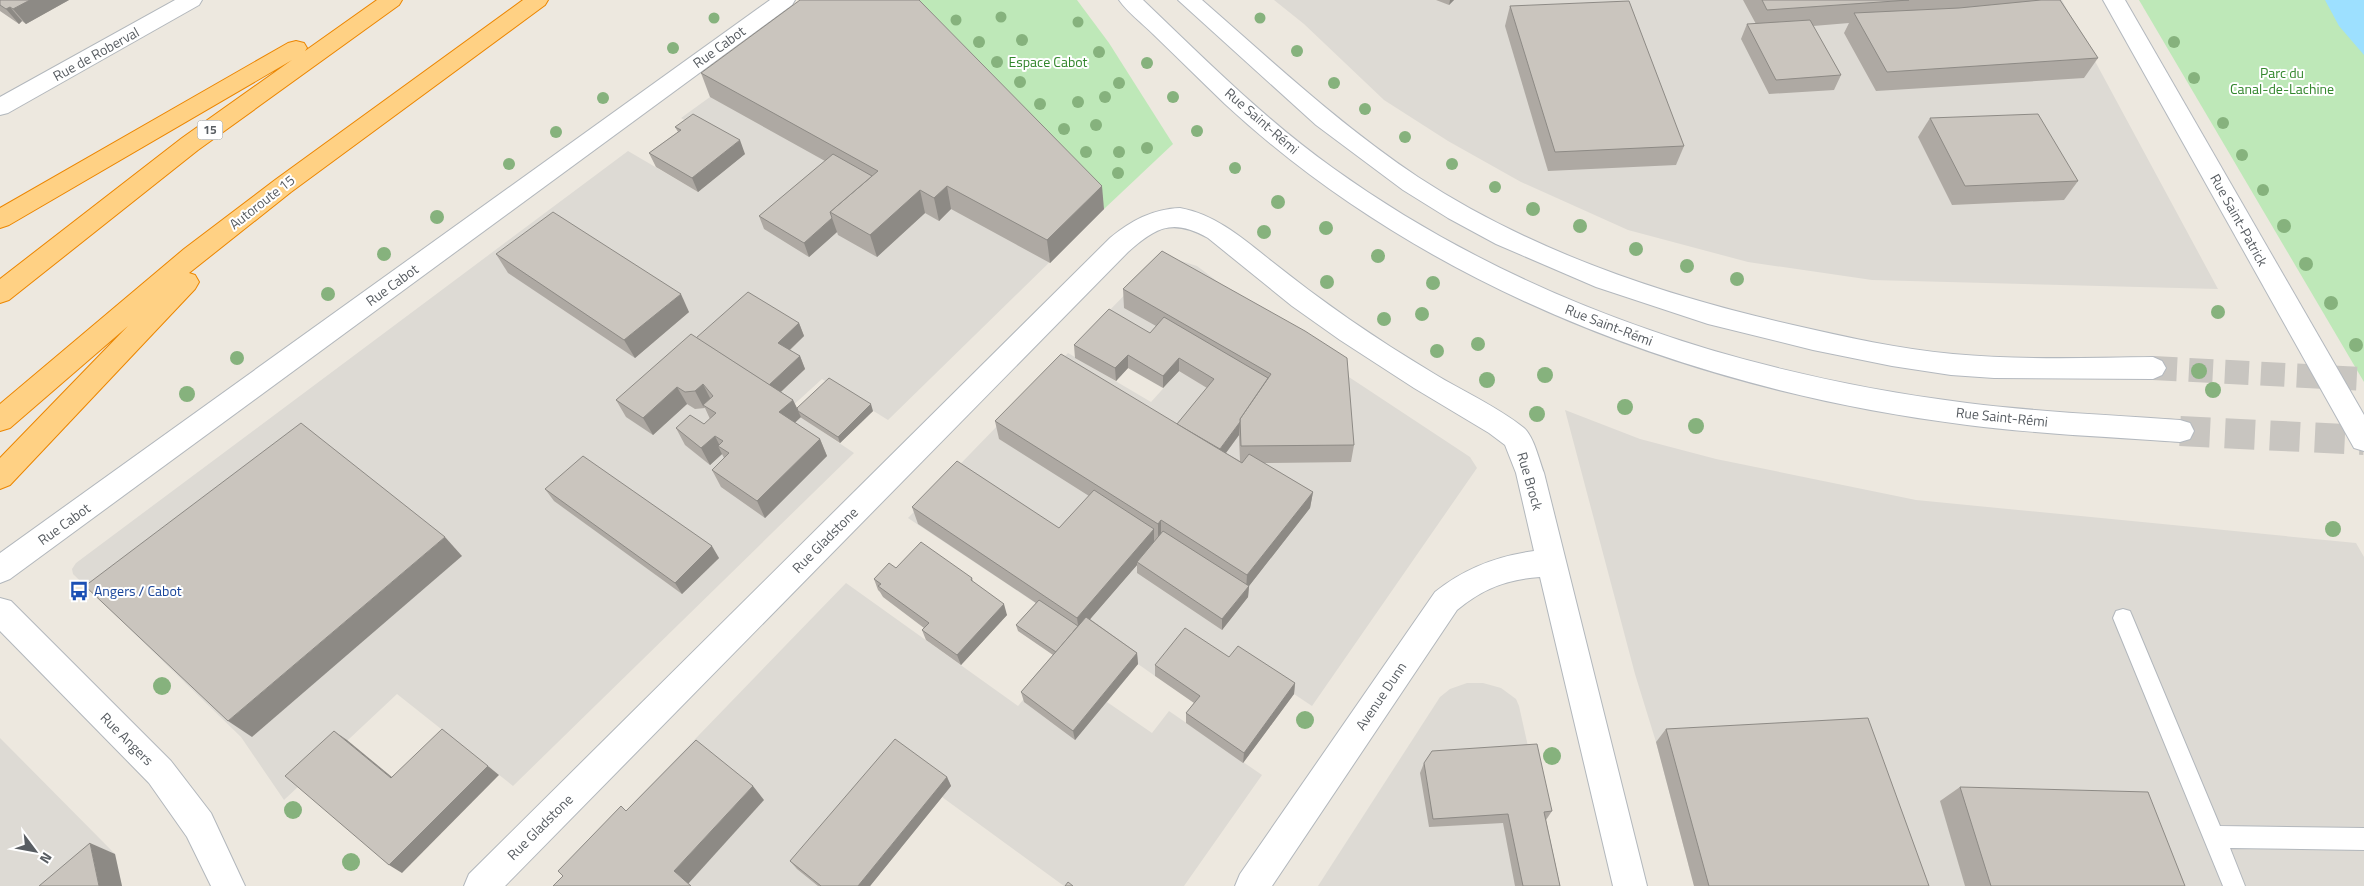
<svg xmlns="http://www.w3.org/2000/svg" width="2364" height="886" viewBox="0 0 2364 886" font-family="'Titillium Web',sans-serif">
<style>
.industrial{fill:#dddad4}
.green{fill:#bee8b8}
.water{fill:#9de0ff}
.lines{fill:none;stroke-linecap:round;stroke-linejoin:round}
.secondary-tunnel-far1{stroke:#c8c5c0;stroke-width:24;stroke-dasharray:24 12;stroke-linecap:butt}
.secondary-tunnel{stroke:#c8c5c0;stroke-width:30;stroke-dasharray:30 15;stroke-linecap:butt}
.service-casing{stroke:#b2b7bc;stroke-width:2}
.minor-casing{stroke:#b2b7bc;stroke-width:2}
.secondary-casing{stroke:#b3b8be;stroke-width:2}
.motorway-casing{stroke:#ec8600;stroke-width:2}
.service{fill:#fff;fill-rule:evenodd}
.minor{fill:#fff;fill-rule:evenodd}
.secondary{fill:#fff;fill-rule:evenodd}
.motorway{fill:#ffd184;fill-rule:evenodd}
.tree{fill:#86b27d}
.wall{fill:#aea9a3;fill-rule:evenodd}
.shaded-wall{fill:#8d8a85}
.building{fill:#cac5be;stroke:#8d8a85}
.labels{text-anchor:middle;stroke-width:4;stroke-linejoin:round;paint-order:stroke}
.shield{fill:#fff;stroke:#8a8e91;stroke-width:1}
.shield-label{font-size:12px;font-weight:bold;fill:#585d62}
.street-label{font-size:14px;fill:#585d62;stroke:#fff}
.park-label{font-size:14px;fill:#32862c;stroke:#fff}
.transit-label{font-size:14px;fill:#164399;stroke:#fff;text-anchor:start}
</style>
<rect width="100%" height="100%" fill="#ede8df"/>
<g class="industrial">
<polygon points="900,0 1104,209 888,420 822,379 789,409 854,453 513,786 397,694 284,800 241,737 73,574 72,569 76,563 628,151 698,192 744,154 681,118 710,97"/>
<polygon points="1274,0 2062,0 2218,289 1872,280 1748,262 1628,230 1521,182 1448,141 1384,100 1304,24"/>
<polygon points="1178,260 1197,266 1305,348 1470,457 1477,468 1312,706 1237,656 1229,668 1185,639 1155,676 1138,664 1107,702 1152,733 1169,711 1262,775 1184,886 1064,886 942,797 870,886 553,886 846,583 1018,706 1079,632 908,518 1068,353 1151,402 1179,371 1102,318 1152,267"/>
<polygon points="1565,410 1640,439 1716,459 1916,500 2356,543 2364,557 2364,886 1694,886 1656,742 1635,674"/>
<polygon points="1467,683 1483,683 1501,688 1516,699 1519,706 1559,886 1318,886 1440,697 1450,689"/>
<polygon points="0,738 115,854 122,886 0,886"/>
</g>
<g class="green">
<polygon points="900,0 1077,0 1109,43 1173,144 1104,209"/>
<polygon points="2139,0 2364,0 2364,382"/>
</g>
<polygon class="water" points="2325,0 2364,0 2364,55 2339,26"/>
<g class="lines">
<polyline class="secondary-tunnel-far1" points="2153,368 2364,379"/>
<polyline class="secondary-tunnel" points="2180,431 2364,440"/>
<defs>
<polygon id="service" points="2123,609 2130,611 2133,618 2220,826 2364,828 2364,850 2230,848 2245,886 2223,886 2113,618 2116,611"/>
<g id="minor">
<polygon points="175,0 202,0 199,5 8,113 0,115 0,97"/>
<polygon points="770,0 795,0 792,5 10,579 0,583 0,553"/>
<path d="M1180 208C1213 214 1239 235 1265 256 1318 299 1374 338 1433 373 1462 391 1497 406 1524 428 1534 437 1539 460 1544 473L1647 886H1613L1540 577C1507 579 1482 589 1457 610L1272 886H1235L1240 874 1435 592C1465 568 1497 556 1534 551L1516 473 1505 445 1489 433 1414 388 1340 340 1292 306 1208 238C1173 218 1156 227 1128 252L505 886H464L469 874 1110 238C1131 221 1152 209 1180 208Z"/>
<polygon points="0,598 11,601 171,761 211,813 245,886 211,886 187,837 149,783 0,631"/>
</g>
<g id="secondary">
<path d="M1119 0H1143C1204 58 1264 119 1333 168 1518 301 1742 375 1967 403 2037 412 2109 415 2180 420L2190 423 2194 431 2190 439 2180 442C2109 437 2037 434 1967 425 1698 391 1426 290 1225 104 1201 81 1177 57 1153 34 1142 23 1128 13 1119 0Z"/>
<path d="M1178 0H1202C1272 61 1340 125 1418 177 1531 251 1661 295 1793 325 1846 337 1899 349 1953 354 2019 360 2086 358 2153 357L2162 361 2166 368 2162 375 2153 379 1994 378 1951 375 1892 366 1813 350 1708 324 1596 287 1496 244 1448 218 1403 190 1316 125Z"/>
<polygon points="2103,0 2125,0 2364,415 2364,451 2354,448"/>
</g>
<g id="motorway">
<polygon points="377,0 402,0 399,5 198,150 9,300 0,303 0,279 182,138 292,60 9,225 0,228 0,208 288,43 296,41 304,43 307,48 305,51"/>
<polygon points="523,0 548,0 545,5 291,192 189,273 195,275 199,282 195,289 10,485 0,489 0,458 128,326 10,428 0,431 0,404 184,249 275,180"/>
</g>
</defs>
<use href="#service" class="service-casing"/>
<use href="#minor" class="minor-casing"/>
<use href="#secondary" class="secondary-casing"/>
<use href="#motorway" class="motorway-casing"/>
<use href="#service" class="service"/>
<use href="#minor" class="minor"/>
<use href="#secondary" class="secondary"/>
<use href="#motorway" class="motorway"/>
</g>
<g class="tree">
<circle cx="1001" cy="17" r="5.5"/>
<circle cx="714" cy="18" r="5.5"/>
<circle cx="1260" cy="18" r="5.5"/>
<circle cx="956" cy="20" r="5.5"/>
<circle cx="1078" cy="22" r="5.5"/>
<circle cx="1022" cy="40" r="6"/>
<circle cx="979" cy="42" r="6"/>
<circle cx="2174" cy="42" r="6"/>
<circle cx="673" cy="48" r="6"/>
<circle cx="1297" cy="51" r="6"/>
<circle cx="1099" cy="52" r="6"/>
<circle cx="997" cy="62" r="6"/>
<circle cx="1147" cy="63" r="6"/>
<circle cx="2194" cy="78" r="6"/>
<circle cx="1020" cy="82" r="6"/>
<circle cx="1119" cy="83" r="6"/>
<circle cx="1334" cy="83" r="6"/>
<circle cx="1105" cy="97" r="6"/>
<circle cx="1173" cy="97" r="6"/>
<circle cx="603" cy="98" r="6"/>
<circle cx="1078" cy="102" r="6"/>
<circle cx="1040" cy="104" r="6"/>
<circle cx="1365" cy="109" r="6"/>
<circle cx="2223" cy="123" r="6"/>
<circle cx="1096" cy="125" r="6"/>
<circle cx="1064" cy="129" r="6"/>
<circle cx="1197" cy="131" r="6"/>
<circle cx="556" cy="132" r="6"/>
<circle cx="1405" cy="137" r="6"/>
<circle cx="1147" cy="148" r="6"/>
<circle cx="1086" cy="152" r="6"/>
<circle cx="1119" cy="152" r="6"/>
<circle cx="2242" cy="155" r="6"/>
<circle cx="509" cy="164" r="6"/>
<circle cx="1452" cy="164" r="6"/>
<circle cx="1235" cy="168" r="6"/>
<circle cx="1118" cy="173" r="6"/>
<circle cx="1495" cy="187" r="6"/>
<circle cx="2263" cy="190" r="6"/>
<circle cx="1278" cy="202" r="7"/>
<circle cx="1533" cy="209" r="7"/>
<circle cx="437" cy="217" r="7"/>
<circle cx="1580" cy="226" r="7"/>
<circle cx="2284" cy="226" r="7"/>
<circle cx="1326" cy="228" r="7"/>
<circle cx="1264" cy="232" r="7"/>
<circle cx="1636" cy="249" r="7"/>
<circle cx="384" cy="254" r="7"/>
<circle cx="1378" cy="256" r="7"/>
<circle cx="2306" cy="264" r="7"/>
<circle cx="1687" cy="266" r="7"/>
<circle cx="1737" cy="279" r="7"/>
<circle cx="1327" cy="282" r="7"/>
<circle cx="1433" cy="283" r="7"/>
<circle cx="328" cy="294" r="7"/>
<circle cx="2331" cy="303" r="7"/>
<circle cx="2218" cy="312" r="7"/>
<circle cx="1422" cy="314" r="7"/>
<circle cx="1384" cy="319" r="7"/>
<circle cx="1478" cy="344" r="7"/>
<circle cx="2356" cy="345" r="7"/>
<circle cx="1437" cy="351" r="7"/>
<circle cx="237" cy="358" r="7"/>
<circle cx="2199" cy="371" r="8"/>
<circle cx="1545" cy="375" r="8"/>
<circle cx="1487" cy="380" r="8"/>
<circle cx="2213" cy="390" r="8"/>
<circle cx="187" cy="394" r="8"/>
<circle cx="1625" cy="407" r="8"/>
<circle cx="1537" cy="414" r="8"/>
<circle cx="1696" cy="426" r="8"/>
<circle cx="2333" cy="529" r="8"/>
<circle cx="162" cy="686" r="9"/>
<circle cx="1305" cy="720" r="9"/>
<circle cx="1552" cy="756" r="9"/>
<circle cx="293" cy="810" r="9"/>
<circle cx="351" cy="862" r="9"/>
</g>
<g class="wall">
<polygon points="0,0 69,0 26,24 22,21 19,24 0,11"/>
<polygon points="1436,0 1454,0 1449,5"/>
<polygon points="1743,0 2060,0 2098,58 2084,78 1876,91 1844,33 1849,23 1813,26 1841,75 1834,90 1769,94 1741,39 1747,24 1756,24"/>
<polygon points="1510,6 1684,146 1676,165 1548,171 1505,26"/>
<polygon points="701,73 1104,209 1050,263 951,209 939,221 925,213 877,257 838,235 837,232 809,257 764,229 759,216 825,161 710,97"/>
<polygon points="1930,118 2078,181 2064,200 1952,205 1918,137"/>
<polygon points="675,127 745,154 698,192 656,167 649,153 678,132"/>
<path d="M1162 251 1354 445 1351 462 1263 463 1313 492 1310 508 1249 586 1248 597 1222 630 1137 573V565L1090 619 1137 653 1138 664 1075 740 1024 702 1021 692 1053 655 1018 631 1016 625 1036 603 918 524 912 507 1059 528 1089 496 999 439 995 421 1177 424 1207 388 1179 371 1163 388 1128 368 1116 381 1075 358 1074 345 1150 333 1156 326 1124 308 1123 289ZM1239 435V437L1240 461 1226 453Z"/>
<polygon points="496,254 689,312 635,358 508,273"/>
<polygon points="799,323 804,336 790,350 800,356 805,369 781,392 793,400 797,408 873,411 840,443 800,417 795,423 820,439 827,456 765,518 721,487 712,470 724,458 722,454 710,465 685,445 676,428 704,424 710,419 705,408 695,409 687,404 653,435 626,417 616,400 696,338"/>
<polygon points="545,489 719,558 682,594 554,501"/>
<polygon points="896,568 972,578 973,582 1007,615 961,665 926,640 922,630 924,628 883,597 880,592 878,590 874,579"/>
<polygon points="1229,657 1295,683 1294,694 1243,763 1186,723 1186,713 1194,703 1155,676 1155,665"/>
<polygon points="1666,729 1929,886 1694,886 1656,742"/>
<polygon points="1424,763 1552,811 1546,820 1560,886 1515,886 1503,823 1429,827 1420,773"/>
<polygon points="947,777 951,786 870,886 818,886 797,869 790,861"/>
<polygon points="1960,787 2185,886 1965,886 1940,801"/>
</g>
<g class="shaded-wall">
<polygon points="30,0 69,0 26,24 13,9"/>
<polygon points="1450,0 1454,0 1449,5"/>
<polygon points="10,7 22,21 19,24 6,9"/>
<polygon points="740,140 745,154 698,192 692,178"/>
<polygon points="947,186 951,209 939,221 934,198"/>
<polygon points="1102,186 1104,209 1050,263 1047,240"/>
<polygon points="920,190 925,213 877,257 870,235"/>
<polygon points="832,218 837,232 809,257 804,243"/>
<polygon points="681,294 689,312 635,358 624,340"/>
<polygon points="799,323 804,336 783,356 778,343"/>
<polygon points="1128,355 1128,368 1116,381 1115,368"/>
<polygon points="800,356 805,369 774,398 768,386"/>
<polygon points="1179,358 1179,371 1163,388 1163,376"/>
<polygon points="703,384 712,402 703,405 704,408 695,391"/>
<polygon points="677,387 687,404 653,435 643,418"/>
<polygon points="793,400 801,417 787,430 779,412"/>
<polygon points="871,404 873,411 840,443 838,437"/>
<polygon points="1240,422 1239,435 1217,465 1218,452"/>
<polygon points="715,436 721,448 718,446 722,454 710,465 701,448"/>
<polygon points="820,439 827,456 765,518 757,501"/>
<polygon points="1313,492 1310,508 1249,586 1248,597 1222,630 1222,619 1246,590 1247,575"/>
<polygon points="1161,520 1161,536 1158,540 1158,524"/>
<polygon points="1154,529 1154,545 1137,562 1137,565 1079,632 1077,618"/>
<polygon points="445,537 462,556 252,737 228,721"/>
<polygon points="712,546 719,558 682,594 675,583"/>
<polygon points="1004,604 1007,615 961,665 957,655"/>
<polygon points="1137,653 1138,664 1075,740 1073,731"/>
<polygon points="1295,683 1294,694 1243,763 1244,753"/>
<polygon points="334,731 347,740 404,787 391,778"/>
<polygon points="488,766 499,775 402,873 389,865"/>
<polygon points="947,777 951,786 870,886 858,886"/>
<polygon points="753,786 764,800 688,884 674,871"/>
<polygon points="90,843 115,854 122,886 99,886"/>
</g>
<g class="building">
<polygon points="0,0 30,0 13,9 10,7 6,9 0,5"/>
<polygon points="800,0 919,0 1102,186 1047,240 947,186 934,198 920,190 870,235 830,212 878,171 701,73"/>
<polygon points="1762,0 1909,0 1767,10"/>
<polygon points="2041,0 2060,0 2098,58 1887,72 1854,13 1959,8"/>
<polygon points="1629,1 1684,146 1555,152 1510,6"/>
<polygon points="1810,20 1841,75 1776,80 1747,24"/>
<polygon points="693,114 740,140 692,178 649,153 681,130 675,127"/>
<polygon points="2038,114 2078,181 1965,186 1930,118"/>
<polygon points="833,154 872,176 830,212 832,218 804,243 759,216"/>
<polygon points="553,212 681,294 624,340 496,254"/>
<polygon points="1162,251 1305,331 1347,358 1354,445 1241,446 1240,419 1271,374 1123,289"/>
<polygon points="748,292 799,323 778,343 800,356 769,385 696,338"/>
<polygon points="1109,309 1150,333 1164,317 1268,378 1240,419 1240,422 1220,449 1177,424 1214,379 1179,358 1163,376 1128,355 1115,368 1074,345"/>
<polygon points="691,334 793,400 779,412 820,439 757,501 712,470 729,453 718,446 723,441 715,436 701,448 676,428 690,415 704,424 716,413 703,405 713,396 703,384 695,391 685,392 677,387 643,418 616,400"/>
<polygon points="1061,354 1242,463 1249,454 1313,492 1247,575 1161,520 1158,524 995,421"/>
<polygon points="829,378 871,404 838,437 798,411 797,408"/>
<polygon points="301,423 445,537 228,721 85,586"/>
<polygon points="583,456 712,546 675,583 545,489"/>
<polygon points="957,461 1059,528 1094,490 1154,529 1077,618 912,507"/>
<polygon points="1163,531 1249,586 1222,619 1137,562"/>
<polygon points="921,542 972,578 971,580 1004,604 957,655 922,630 929,623 878,586 881,584 874,579 889,563 896,568"/>
<polygon points="1039,600 1078,626 1056,652 1016,625"/>
<polygon points="1086,617 1137,653 1073,731 1021,692"/>
<polygon points="1185,628 1229,657 1238,646 1295,683 1244,753 1186,713 1200,696 1155,665"/>
<polygon points="1868,718 1929,886 1709,886 1666,729"/>
<polygon points="442,729 488,766 389,865 285,776 334,731 391,778"/>
<polygon points="895,739 947,777 858,886 821,886 790,861"/>
<polygon points="696,740 753,786 674,871 691,886 553,886 563,876 558,871 621,806 626,811"/>
<polygon points="1537,744 1552,811 1544,812 1560,886 1523,886 1508,814 1433,819 1424,763 1432,751"/>
<polygon points="1960,787 2148,792 2185,886 1991,886"/>
<polygon points="90,843 99,886 39,886"/>
<polygon points="1068,882 1073,886 1065,886"/>
</g>
<defs>
<symbol id="bus-bare" viewBox="-9 -9 18 18"><path d="M-5-6H5V4H4V6H2V4H-2V6H-4V4H-5ZM-3.5-4V0h7V-4ZM-3.5 1.2v1.5H-2V1.2ZM2 1.2v1.5H3.5V1.2Z" fill="#1a4fb4" stroke="#fff" stroke-width="2.5" paint-order="stroke"/></symbol>
</defs>
<g fill-rule="evenodd">
<use href="#bus-bare" x="65" y="577" width="28" height="28"/>
</g>
<g class="labels">
<rect class="shield" x="197.5" y="120.5" width="25" height="19" rx="4"/>
<g class="shield-label">
<text x="210" y="134">15</text>
</g>
<g class="street-label">
<text transform="translate(719 47) rotate(-36)" y="5">Rue Cabot</text>
<text transform="translate(96 54) rotate(-29)" y="5">Rue de Roberval</text>
<text transform="translate(1262 121) rotate(41)" y="5">Rue Saint-Rémi</text>
<text transform="translate(262 202) rotate(-38)" y="5">Autoroute 15</text>
<text transform="translate(2239 220) rotate(61)" y="5">Rue Saint-Patrick</text>
<text transform="translate(392 285) rotate(-36)" y="5">Rue Cabot</text>
<text transform="translate(1609 325) rotate(21)" y="5">Rue Saint-Rémi</text>
<text transform="translate(2002 417) rotate(6)" y="5">Rue Saint-Rémi</text>
<text transform="translate(1530 481) rotate(74)" y="5">Rue Brock</text>
<text transform="translate(64 524) rotate(-36)" y="5">Rue Cabot</text>
<text transform="translate(825 540) rotate(-45)" y="5">Rue Gladstone</text>
<text transform="translate(1381 696) rotate(-56)" y="5">Avenue Dunn</text>
<text transform="translate(127 739) rotate(45)" y="5">Rue Angers</text>
<text transform="translate(540 827) rotate(-45)" y="5">Rue Gladstone</text>
</g>
<g class="park-label">
<text x="1048" y="67">Espace Cabot</text>
<text x="2282" y="78">Parc du<tspan x="2282" dy="16">Canal-de-Lachine</tspan></text>
</g>
<g class="transit-label">
<text x="94" y="596">Angers / Cabot</text>
</g>
</g>
<g transform="translate(35 851) rotate(122)" stroke="#ffffff" stroke-width="4" paint-order="stroke">
<path d="M0-4L9 19L0 12L-9 19Z" fill="#585d62"/>
<text y="-8" font-size="14" font-weight="bold" text-anchor="middle" fill="#585d62">N</text>
</g>
</svg>
